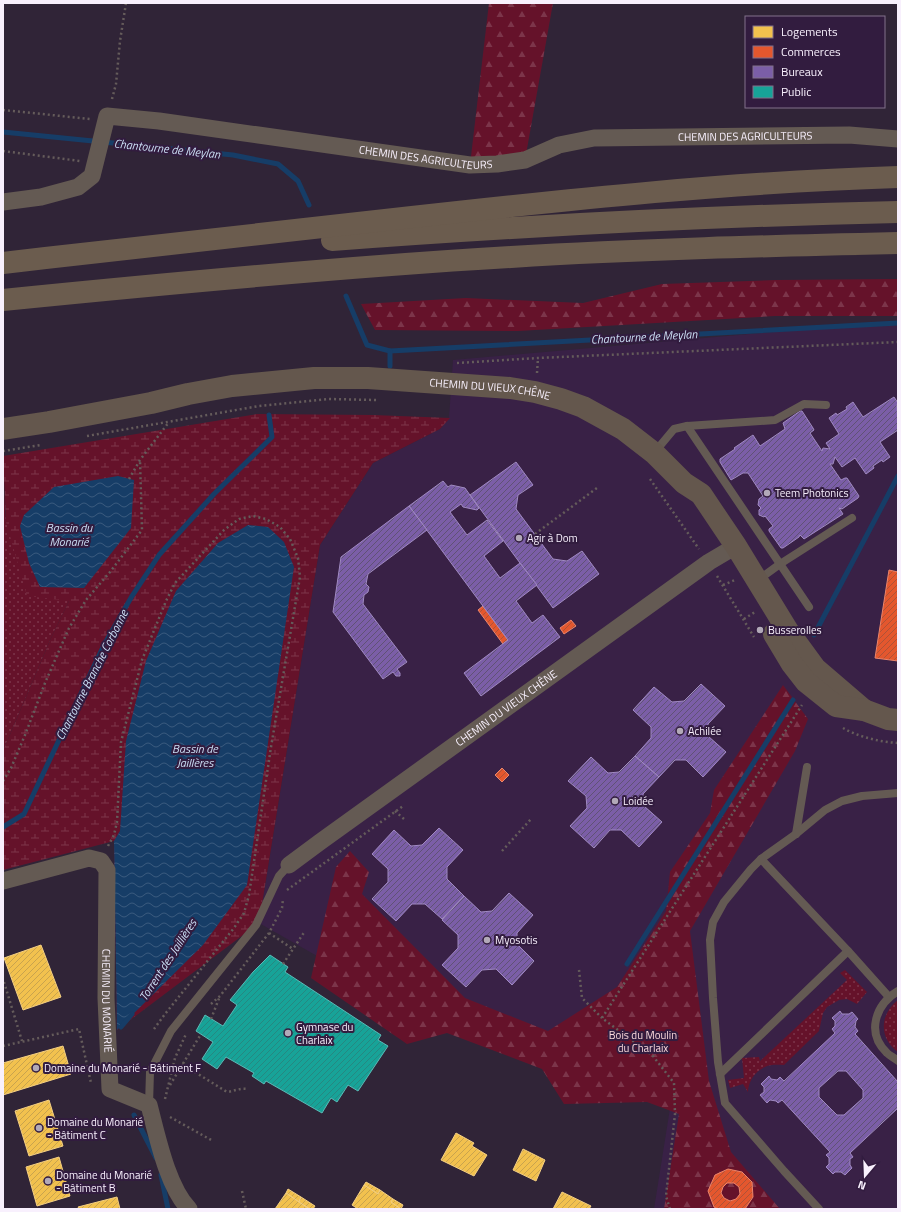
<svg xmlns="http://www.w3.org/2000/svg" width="901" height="1212" viewBox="0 0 901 1212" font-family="'Titillium Web',sans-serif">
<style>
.built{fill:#392146}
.grass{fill:url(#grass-dots)}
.forest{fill:url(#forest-firs)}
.wetland{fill:url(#wetland-marsh)}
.water{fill:url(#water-waves)}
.homes{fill:url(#homes-hatch);stroke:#f4cf82}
.shops{fill:url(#shops-hatch);stroke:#ea856c;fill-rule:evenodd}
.offices{fill:url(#offices-hatch);stroke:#a08ac1;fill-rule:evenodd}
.public{fill:url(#public-hatch);stroke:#5abab6}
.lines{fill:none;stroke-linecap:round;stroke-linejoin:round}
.stream{stroke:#163d67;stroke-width:5}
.path{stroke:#655c5b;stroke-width:2.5;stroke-dasharray:2 3;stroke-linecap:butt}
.lane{stroke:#645a53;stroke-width:8}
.street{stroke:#645a53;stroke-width:17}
.secondary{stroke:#64574d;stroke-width:22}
.highway{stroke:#6b5c4e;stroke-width:22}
.poi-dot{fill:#b2a9b8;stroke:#321c3f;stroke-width:1.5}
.labels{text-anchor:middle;stroke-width:4;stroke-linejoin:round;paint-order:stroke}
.street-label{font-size:11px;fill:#f8f0fd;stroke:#321c3f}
.poi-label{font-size:11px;fill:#f8f0fd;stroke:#321c3f;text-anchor:start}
.park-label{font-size:11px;fill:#f7d6d9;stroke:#321c3f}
.water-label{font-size:12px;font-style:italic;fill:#cbdef4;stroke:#321c3f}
</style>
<defs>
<pattern id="grass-dots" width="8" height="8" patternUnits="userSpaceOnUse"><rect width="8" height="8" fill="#65122a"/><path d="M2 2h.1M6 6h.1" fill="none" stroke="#7c354a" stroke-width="1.8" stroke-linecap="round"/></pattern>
<pattern id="forest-firs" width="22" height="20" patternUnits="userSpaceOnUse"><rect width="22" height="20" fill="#65122a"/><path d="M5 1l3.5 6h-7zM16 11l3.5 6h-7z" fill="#7c354a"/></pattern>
<pattern id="wetland-marsh" width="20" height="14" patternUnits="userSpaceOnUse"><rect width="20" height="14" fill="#65122a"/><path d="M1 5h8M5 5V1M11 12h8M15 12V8" fill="none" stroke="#7c354a"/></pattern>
<pattern id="water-waves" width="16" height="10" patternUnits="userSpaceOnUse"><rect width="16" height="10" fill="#163d67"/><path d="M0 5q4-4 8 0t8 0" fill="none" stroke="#39597e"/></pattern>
<pattern id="homes-hatch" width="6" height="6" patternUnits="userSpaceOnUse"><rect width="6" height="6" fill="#f2c14e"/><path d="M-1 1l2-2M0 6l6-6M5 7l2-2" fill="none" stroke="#c8a34e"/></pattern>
<pattern id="shops-hatch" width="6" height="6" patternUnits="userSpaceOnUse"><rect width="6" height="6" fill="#e4572e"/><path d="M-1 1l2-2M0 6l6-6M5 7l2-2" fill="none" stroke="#ae5238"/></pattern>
<pattern id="offices-hatch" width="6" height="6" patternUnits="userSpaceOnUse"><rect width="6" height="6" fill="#7b5ea7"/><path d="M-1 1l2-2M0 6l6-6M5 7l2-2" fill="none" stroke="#605275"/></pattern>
<pattern id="public-hatch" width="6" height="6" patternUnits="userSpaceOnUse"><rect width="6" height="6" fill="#17a398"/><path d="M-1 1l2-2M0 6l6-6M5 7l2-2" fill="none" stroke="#268881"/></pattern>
</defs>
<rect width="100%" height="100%" fill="#302437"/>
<polygon class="built" points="898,321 898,1209 654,1209 671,1102 435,1023 259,923 320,545 373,463 440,429 449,418 453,360"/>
<g class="grass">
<polygon points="3,475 6,522 69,601 51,638 3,751"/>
<path d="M845 970 867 992 857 1004 847 999 839 1000 827 1007 823 1013 819 1031 784 1065C778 1065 771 1064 765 1067 755 1071 748 1082 748 1092L743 1084 730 1088 728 1080 744 1078 742 1058 759 1057 760 1061 847 980 840 973Z"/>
<path d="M898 1000V1052C879 1038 879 1015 898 1000Z"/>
</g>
<g class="forest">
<polygon points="489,3 553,3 525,160 470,165"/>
<polygon points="898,279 898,316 775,316 518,331 375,330 361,304 466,298 583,303 662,284 776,280"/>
<polygon points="783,685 808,719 795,751 690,931 709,1081 731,1152 780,1209 664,1209 679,1114 647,1102 564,1104 542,1069 447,1033 407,1044 311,978 336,867 350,851 369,872 362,894 465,998 548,1031 617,987 666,911 670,872 710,813 714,790"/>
</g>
<polygon class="wetland" points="257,414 373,415 450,418 440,429 373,463 320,545 259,923 117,1030 114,841 3,870 3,751 51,638 69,601 27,596 6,522 3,456"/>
<g class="water">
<polygon points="118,476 134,480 131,528 84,588 40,587 29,563 20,526 24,515 54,487"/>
<polygon points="248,525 268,527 284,542 294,567 247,885 203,945 117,1030 114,841 120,831 126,741 146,661 176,591 218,543"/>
</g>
<g class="homes">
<polygon points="41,945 61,997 23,1010 4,958"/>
<polygon points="63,1046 71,1074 3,1095 3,1063"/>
<polygon points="49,1100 63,1146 29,1156 15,1111"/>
<polygon points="456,1133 474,1143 472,1146 487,1155 474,1176 441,1160"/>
<polygon points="523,1149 545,1160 536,1181 513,1170"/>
<polygon points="59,1157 70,1196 37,1206 26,1167"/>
<polygon points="366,1182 380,1190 378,1194 364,1185"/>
<polygon points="364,1185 378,1194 380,1190 393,1199 391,1202 401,1209 358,1209 352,1205"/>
<polygon points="288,1189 301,1197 299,1202 286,1193"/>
<polygon points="562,1192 591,1206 589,1209 553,1209"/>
<polygon points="286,1193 299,1202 310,1209 275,1209"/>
<polygon points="117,1197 120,1209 79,1209 78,1207"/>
<polygon points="301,1197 315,1206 313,1209 310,1209 299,1202"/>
<polygon points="393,1199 403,1205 401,1209 391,1202"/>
</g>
<g class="shops">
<polygon points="889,570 898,572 898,661 875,658"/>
<polygon points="483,606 508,640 503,644 478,610"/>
<polygon points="571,620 576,626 564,634 560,628"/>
<polygon points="502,768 509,775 502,782 495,775"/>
<path d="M728 1169 742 1172 752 1182 753 1197 745 1209H718L714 1207 708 1191 715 1175ZM727 1183H734L739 1187 740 1194 736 1199 730 1201 724 1198 721 1193 723 1187Z"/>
</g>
<g class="offices">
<polygon points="894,397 898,403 897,405 898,430 880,442 890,457 883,462 882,460 873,466 874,468 866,474 855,458 842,467 835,457 833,464 830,464 841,480 845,478 847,478 859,496 858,498 842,509 839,508 843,514 804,539 800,535 799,537 783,548 781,548 769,531 769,529 773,526 765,516 764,517 759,515 759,510 761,508 758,505 759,499 763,496 748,473 743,473 731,480 720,462 720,459 735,449 734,448 753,435 760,446 785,429 783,423 800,411 802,411 813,428 814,430 810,433 822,451 823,448 830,449 826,443 839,434 829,418 836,413 837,415 847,409 846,407 853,402 863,417"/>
<polygon points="516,462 533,485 518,495 516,509 553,559 567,561 582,551 599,574 553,608 470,495"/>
<polygon points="443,481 448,487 451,485 465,488 479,508 477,510 463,507 461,504 450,512 467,535 487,520 503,541 484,556 500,578 520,563 537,585 516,601 532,623 543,615 560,637 481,696 464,673 508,640 409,506"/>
<polygon points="409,506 427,530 368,574 366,584 369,587 368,592 364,595 363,604 407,662 397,669 400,673 400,676 396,676 393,672 383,679 333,612 341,557"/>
<polygon points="701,684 725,706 708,724 708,736 726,752 703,777 686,760 675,760 659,777 635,756 651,738 651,727 633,710 654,687 672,702 684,701"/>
<polygon points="635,756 659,777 643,794 644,806 662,822 639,847 621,830 610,830 594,848 570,826 587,808 586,796 568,781 591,757 608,773 619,772"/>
<polygon points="439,828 463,850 447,867 447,879 464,896 442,919 425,904 412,904 396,921 372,899 388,882 388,869 372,854 394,830 411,846 422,845"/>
<polygon points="509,893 533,915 517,933 517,944 534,961 512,985 496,969 482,970 466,987 442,965 458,948 458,935 442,920 464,896 481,912 492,911"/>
<path d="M840 1011 842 1014H849L852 1012 858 1019 856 1021 855 1027 858 1031 855 1034 898 1082V1108L850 1153 853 1157 850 1159V1165L852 1168 845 1175 841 1172H835L833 1174 826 1167 829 1164V1158L826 1155 830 1152 782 1100 778 1103 776 1101 770 1100 767 1103 760 1095 764 1092V1087L761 1084 769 1076 771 1079 777 1080 780 1077 784 1081 835 1033 832 1029 835 1026V1021L832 1018ZM838 1071H846L863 1090V1098L844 1115H837L819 1097V1088Z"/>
</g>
<polygon class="public" points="270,955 288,967 285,972 381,1035 378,1040 388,1046 358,1091 348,1085 337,1102 331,1098 322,1113 266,1081 264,1084 252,1076 254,1073 226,1057 217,1069 202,1059 213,1042 196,1031 205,1015 223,1026 237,1005 230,1000 253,972"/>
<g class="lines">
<g class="stream">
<polyline points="3,132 233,155 278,164 298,181 309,205"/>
<polyline points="346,296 367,345 390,351 898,323"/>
<polyline points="390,351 390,366"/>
<polyline points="814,635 898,476"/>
<polyline points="3,827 24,814 104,645 132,596 159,555 214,494 272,437 269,415"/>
<polyline points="627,964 793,700"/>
<polyline points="121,1027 132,1014"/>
<polyline points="134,1115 156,1158"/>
<polyline points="161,1175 168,1209"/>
</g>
<g class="path">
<polyline points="112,99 116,84 120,41 126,3"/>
<polyline points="3,110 90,119"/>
<polyline points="3,151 80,161"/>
<polyline points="457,363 538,358 898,342"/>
<polyline points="537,373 538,358"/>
<polyline points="87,436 259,406 328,399 377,400"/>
<polyline points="3,451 41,445"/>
<polyline points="129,479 140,460 169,422"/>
<polyline points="650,479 699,549"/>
<polyline points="535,534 597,488"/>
<polyline points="717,576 754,637"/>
<polyline points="723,585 735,580"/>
<polyline points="744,619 755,612"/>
<path d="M843 728C859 737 880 742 898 743"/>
<polyline points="3,781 11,768 25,735 45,683 69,628 86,600 110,572 142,530 140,460"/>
<polyline points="395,811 404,819"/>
<polyline points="108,846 114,835 117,822 121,742 142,660 166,601 175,583 224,530 239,519 253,516 266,519 280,527 290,539 298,558 300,577 271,747 249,895 244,913 234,928 165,1014 154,1029"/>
<polyline points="502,851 531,819"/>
<polyline points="287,890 403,806"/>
<polyline points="269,933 293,949"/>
<polyline points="283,964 305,931"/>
<polyline points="579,970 582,998 602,1018"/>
<polyline points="4,982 22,1041"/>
<polyline points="211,1004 220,996 269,933 282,908 283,899"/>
<polyline points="211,1019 220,996"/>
<polyline points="3,1046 79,1029 91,1083"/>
<path d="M182 1064 227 1092C235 1091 239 1088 247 1089"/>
<polyline points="170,1085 201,1034"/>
<polyline points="165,1099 175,1058 186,1034"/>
<polyline points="170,1117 213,1141"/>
<polyline points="242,1191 246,1209"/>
<polyline points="670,1209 666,1196 675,1114 674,1083 653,1056 602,1018 802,705"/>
</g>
<g class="lane">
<polyline points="687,426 809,607"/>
<polyline points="654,453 674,429 687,426 775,420 804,404 826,405"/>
<polyline points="758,580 780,564 852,518"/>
<polyline points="796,834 807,767"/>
<polyline points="761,859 848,951 889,997"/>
<path d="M898 991C875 1005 866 1033 887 1053 890 1056 895 1058 898 1061"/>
<polyline points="720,1074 848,951"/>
<polyline points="149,1105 150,1072 171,1031 256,925 279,876 289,865"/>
<polyline points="819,1209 784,1171 725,1103 718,1062 713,998 710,940 713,922 724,902 751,869 761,859 796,834 825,810 842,801 862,796 898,793"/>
</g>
<g class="street">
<path id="s1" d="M3 202 41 197 78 187 92 176 107 116 159 121 470 165 497 164 525 160 559 145 594 138 849 135 898 139"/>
<path id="s2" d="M289 865 320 842 709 562 736 546"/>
<path id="s3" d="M3 881 89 858 101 861 107 870 106 998 110 1089 149 1105C157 1135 167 1186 189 1209"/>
</g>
<g class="secondary">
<path id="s4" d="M3 429 49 422 151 403 188 394 232 386 314 378H368L510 388 535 392 561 399 583 407 623 429 654 453 684 483 701 494 736 546 788 631 815 668 864 710"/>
<polyline points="774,634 792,664 806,682 836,706 864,710 888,719 898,720"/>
</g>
<g class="highway">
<path d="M332 240C520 226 709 216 898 212"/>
<path d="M3 263C139 247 275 232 412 217 573 199 735 182 898 177"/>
<path d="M3 300C172 283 341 267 511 257 640 249 769 246 898 243"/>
</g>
</g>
<g class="poi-dot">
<circle cx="767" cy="493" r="4"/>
<circle cx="519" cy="538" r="4"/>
<circle cx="760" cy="630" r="4"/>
<circle cx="680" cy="731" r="4"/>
<circle cx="615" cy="801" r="4"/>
<circle cx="487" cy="940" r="4"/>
<circle cx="288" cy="1033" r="4"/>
<circle cx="36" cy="1068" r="4"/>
<circle cx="39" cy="1128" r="4"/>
<circle cx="48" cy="1181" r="4"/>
</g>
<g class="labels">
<g class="street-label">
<text dy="4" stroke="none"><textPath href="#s1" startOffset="802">CHEMIN DES AGRICULTEURS</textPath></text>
<text dy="4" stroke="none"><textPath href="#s1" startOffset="478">CHEMIN DES AGRICULTEURS</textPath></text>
<text dy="4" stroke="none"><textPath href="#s4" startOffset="492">CHEMIN DU VIEUX CHÊNE</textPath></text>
<text dy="4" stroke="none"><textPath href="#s2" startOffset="268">CHEMIN DU VIEUX CHÊNE</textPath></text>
<text dy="4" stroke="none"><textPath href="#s3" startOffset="243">CHEMIN DU MONARIÉ</textPath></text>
</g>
<g class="poi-label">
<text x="775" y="497">Teem Photonics</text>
<text x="527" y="542">Agir à Dom</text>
<text x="768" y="634">Busserolles</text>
<text x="688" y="735">Achilée</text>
<text x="623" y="805">Loidée</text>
<text x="495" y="944">Myosotis</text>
<text x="296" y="1031">Gymnase du<tspan x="296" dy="13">Charlaix</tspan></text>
<text x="44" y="1072">Domaine du Monarié - Bâtiment F</text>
<text x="47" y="1126">Domaine du Monarié<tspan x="47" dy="13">- Bâtiment C</tspan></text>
<text x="56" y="1179">Domaine du Monarié<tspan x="56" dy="13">- Bâtiment B</tspan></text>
</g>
<g class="park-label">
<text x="643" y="1039">Bois du Moulin<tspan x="643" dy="13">du Charlaix</tspan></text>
</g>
<g class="water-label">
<text transform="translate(167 149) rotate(6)" y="4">Chantourne de Meylan</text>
<text transform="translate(644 337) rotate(-3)" y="4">Chantourne de Meylan</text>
<text x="69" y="532">Bassin du<tspan x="69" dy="14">Monarié</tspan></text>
<text transform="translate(92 675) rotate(-63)" y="4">Chantourne Branche Corbonne</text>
<text x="195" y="753">Bassin de<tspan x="195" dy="14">Jaillères</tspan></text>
<text transform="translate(168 960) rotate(-57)" y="4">Torrent des Jaillières</text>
</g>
</g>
<rect width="901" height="1212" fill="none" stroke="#f8f0fd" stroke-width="8"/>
<rect x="745" y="16" width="140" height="92" fill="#321c3f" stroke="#81718b"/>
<rect x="753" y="26" width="20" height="12" fill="#f2c14e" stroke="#81718b"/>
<text x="781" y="36" font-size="12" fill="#f8f0fd">Logements</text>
<rect x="753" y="46" width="20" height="12" fill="#e4572e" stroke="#81718b"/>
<text x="781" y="56" font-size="12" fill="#f8f0fd">Commerces</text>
<rect x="753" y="66" width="20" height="12" fill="#7b5ea7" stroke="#81718b"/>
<text x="781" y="76" font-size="12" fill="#f8f0fd">Bureaux</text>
<rect x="753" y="86" width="20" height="12" fill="#17a398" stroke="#81718b"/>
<text x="781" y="96" font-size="12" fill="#f8f0fd">Public</text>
<g transform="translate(865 1176) rotate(199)" stroke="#321c3f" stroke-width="3" paint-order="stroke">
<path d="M0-3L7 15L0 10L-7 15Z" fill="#f8f0fd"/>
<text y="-6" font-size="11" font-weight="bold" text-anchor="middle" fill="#f8f0fd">N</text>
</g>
</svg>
